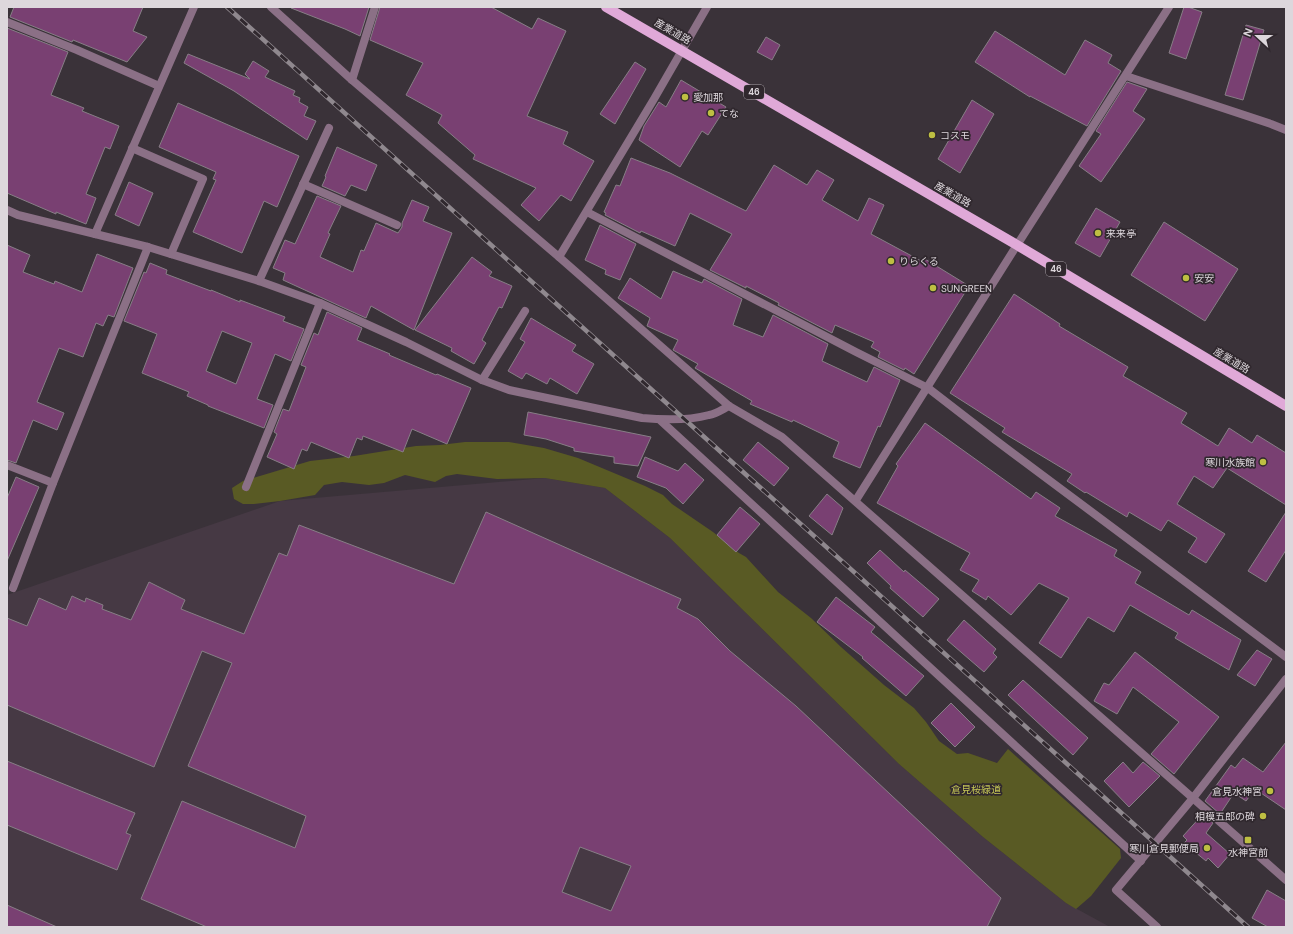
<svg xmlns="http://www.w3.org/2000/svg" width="1293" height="934" viewBox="0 0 1293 934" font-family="'DM Sans','Noto Sans JP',sans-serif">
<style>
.built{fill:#463944}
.green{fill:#595a24}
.building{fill:#794072;stroke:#877e86;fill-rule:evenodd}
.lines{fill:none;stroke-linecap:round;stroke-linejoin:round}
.lane{stroke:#8b7086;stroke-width:8}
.street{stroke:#8b7086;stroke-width:8}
.primary{stroke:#e0a9d8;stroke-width:10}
.rail-casing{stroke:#8f888e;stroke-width:4.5}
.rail{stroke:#30282e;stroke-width:3;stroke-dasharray:9;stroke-linecap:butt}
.poi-dot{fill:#bebf42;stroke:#30282e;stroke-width:1.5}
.labels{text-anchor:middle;stroke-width:3.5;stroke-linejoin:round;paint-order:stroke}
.shield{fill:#30282e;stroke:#a9a2a8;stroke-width:1}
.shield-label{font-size:9px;font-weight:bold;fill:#ddd7dc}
.street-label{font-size:10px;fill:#ddd7dc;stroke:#30282e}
.poi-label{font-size:10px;fill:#ddd7dc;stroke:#30282e;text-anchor:start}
.park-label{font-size:10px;fill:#c4c555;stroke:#30282e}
</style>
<rect width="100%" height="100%" fill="#3a3239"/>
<polygon class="built" points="545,478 605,488 670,538 899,764 983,837 1066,903 1110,927 7,927 7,595 280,501"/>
<polygon class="green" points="465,442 509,442 544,448 578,458 645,486 663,495 672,504 713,532 739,553 746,557 778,592 811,618 841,647 884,685 914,708 926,722 939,741 957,754 968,753 997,763 1008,749 1120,849 1121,858 1091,896 1076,909 1066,903 983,837 899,764 670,538 605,488 545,478 497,479 457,474 446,476 435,482 405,475 384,483 369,485 342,482 324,485 315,495 280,501 254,504 243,504 234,499 232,488 243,481 310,461 354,456 416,446 440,445"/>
<g class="building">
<polygon points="14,7 143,7 133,31 147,37 127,62 73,40 72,42 10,17"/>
<polygon points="292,7 369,7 360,36 345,29 291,8"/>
<polygon points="380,7 491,7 532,29 538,18 566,31 527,116 568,132 563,144 594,161 571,201 561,195 539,221 521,205 536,188 473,159 475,155 438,123 442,115 406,95 423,63 370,40"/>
<polygon points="1184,7 1188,7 1202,12 1186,59 1169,53"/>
<polygon points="1246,25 1264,30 1243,100 1225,95"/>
<polygon points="7,28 68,52 51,95 84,108 82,111 119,126 110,149 105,147 86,194 96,198 86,224 56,212 56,214 7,193"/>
<polygon points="995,31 1065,75 1085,40 1112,55 1108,63 1121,71 1087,126 1030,96 1030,97 975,62"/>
<polygon points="766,37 780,45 772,60 757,52"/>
<polygon points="188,54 250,79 245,74 253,61 269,71 265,77 295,91 293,95 300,98 299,102 308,107 304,116 316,121 307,140 234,91 184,63"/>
<polygon points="635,62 646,69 615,124 600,114"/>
<polygon points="681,80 726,107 708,135 702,131 680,167 639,140 644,126 659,102 666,107"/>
<polygon points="1127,82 1147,89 1133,111 1145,119 1101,182 1079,166 1101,134 1096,131"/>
<polygon points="972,100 994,114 960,173 938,159"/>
<polygon points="178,103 299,156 277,207 264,201 242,253 193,232 216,180 213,179 216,172 159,147"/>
<polygon points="337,147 377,165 366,191 351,185 345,196 322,186 326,177 325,176"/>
<polygon points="631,158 670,173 746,211 774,165 807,185 817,170 834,180 822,200 858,221 869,198 884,205 871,234 923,262 925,259 969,286 914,374 905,368 904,370 878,357 880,352 871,347 874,342 835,325 832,333 778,305 779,303 746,286 746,288 710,270 732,234 690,213 675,246 641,231 640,233 605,215 606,213 604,212 616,185 620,186"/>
<polygon points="129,182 153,193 139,226 115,215"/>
<polygon points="317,196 341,206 328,233 330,234 320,257 353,272 361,250 364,251 376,223 398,233 402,227 402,223 412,200 429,207 423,221 452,233 414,330 371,306 366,318 283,280 285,273 273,268 285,240 295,244"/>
<polygon points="1096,208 1120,222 1100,257 1075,243"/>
<polygon points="1164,222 1238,269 1205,321 1131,275"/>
<polygon points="600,225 636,244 620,280 605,274 606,270 585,260"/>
<polygon points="7,245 30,255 23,272 54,284 55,281 82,292 97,254 133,268 114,317 108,315 103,326 96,323 83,357 59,348 37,402 64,413 57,430 33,420 16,463 7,460"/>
<polygon points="472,257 492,272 489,276 512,286 502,308 499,307 482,340 486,343 474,364 451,351 452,348 415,330"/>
<path d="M150 263 167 270 166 274 211 291V290L240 302V300L285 317 283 321 304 329 291 361 275 354 257 399 273 405 264 428 208 406V405L187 396 189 392 142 373 157 334 124 321 144 272 146 273ZM222 331 252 343 236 384 206 371Z"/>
<polygon points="673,271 702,283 704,279 742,299 733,325 763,337 773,315 828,344 822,361 867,382 874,367 900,380 880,427 878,426 860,468 833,457 839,442 793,420 792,422 750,404 752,401 695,368 698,364 673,350 678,340 647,326 650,318 618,298 630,278 661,299"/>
<polygon points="1014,294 1060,324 1059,326 1128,367 1123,376 1187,413 1181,423 1218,446 1229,428 1252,443 1257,435 1286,453 1286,505 1227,468 1213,488 1194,476 1177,504 1225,534 1206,563 1188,552 1197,538 1168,520 1161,531 1129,512 1127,517 1086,492 1085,493 1067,481 1072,474 1002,432 1005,428 950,393"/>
<polygon points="327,312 362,328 357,340 390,354 389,355 436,375 437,374 471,388 447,444 412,429 403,452 363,436 362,440 357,438 349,458 311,442 307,451 302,449 294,469 267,457 277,434 274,432 283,409 289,411 306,367 301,365 314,333 318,335"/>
<polygon points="531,318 576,345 572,351 594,364 577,394 550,378 547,384 526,373 522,379 508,371 525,342 520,339"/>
<polygon points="528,412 562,419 651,437 638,466 614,463 614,457 574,451 574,448 546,439 524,435"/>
<polygon points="925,423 1031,499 1036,492 1060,508 1055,516 1117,550 1114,556 1141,572 1135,583 1189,615 1192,610 1241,640 1229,670 1175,638 1178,633 1130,605 1114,632 1088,617 1061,658 1039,643 1069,598 1039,583 1011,615 988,596 986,600 972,591 979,580 960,570 970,553 877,503 898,466 896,464"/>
<polygon points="758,442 789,468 774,486 743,460"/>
<polygon points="645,457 678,471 685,463 704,480 683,504 666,488 637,477"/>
<polygon points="16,477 39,487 7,561 7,498"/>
<polygon points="827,494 843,508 832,535 809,516"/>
<polygon points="740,507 760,524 736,552 717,535"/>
<path d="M486 512 681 599 677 608 698 619 730 651 796 706 1001 898 987 927H207L141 899 182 801 295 848 306 816 188 766 232 663 202 651 154 767 7 705V618L27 626 39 598 66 610 72 596 85 602 86 598 103 605 102 609 131 620 149 582 185 600 181 609 244 634 279 553 287 556 299 525 454 584ZM580 847 631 866 611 911 562 892Z"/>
<polygon points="1286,512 1286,550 1266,582 1248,571"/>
<polygon points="880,550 904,572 905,570 939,599 923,617 890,588 891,586 867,563"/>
<polygon points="836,597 875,627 871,632 924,676 906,696 862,658 863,657 817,622"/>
<polygon points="964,620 996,649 993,653 997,657 984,672 947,640"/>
<polygon points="1257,650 1272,659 1255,686 1237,675"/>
<polygon points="1135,652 1219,717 1174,774 1151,754 1179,722 1133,687 1117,714 1094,701 1104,683 1109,685"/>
<polygon points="1023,680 1088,738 1073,755 1008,695"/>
<polygon points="951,703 975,727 955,747 931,723"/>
<polygon points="1286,742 1286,810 1255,789 1246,801 1234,793 1220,814 1205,801 1231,765 1235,768 1243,758 1263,772"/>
<polygon points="7,761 135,813 126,833 131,835 117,870 7,825"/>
<polygon points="1123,762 1133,773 1143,762 1160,776 1129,807 1104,781"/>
<polygon points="1203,814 1213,823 1206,833 1230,854 1218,868 1208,858 1206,861 1184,843 1187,840 1183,836"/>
<polygon points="1267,890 1286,901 1286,927 1268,927 1252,918"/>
<polygon points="7,905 57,927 7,927"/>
</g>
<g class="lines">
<g class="lane">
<polyline points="7,22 77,50 159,86"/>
<polyline points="352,80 375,7"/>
</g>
<g class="street">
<polyline points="271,7 352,80 559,257 654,99 707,7"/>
<polyline points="1126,76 1271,124 1286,130"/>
<polyline points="132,148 203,179 171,254"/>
<polyline points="303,184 397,225"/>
<path d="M7 210 18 215 148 247 259 281 320 303 406 342 482 380 509 390 642 418C664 420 687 421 709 415 716 414 723 409 729 406"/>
<polyline points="587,212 856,352 928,388 994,439 1286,657"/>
<polyline points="95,234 194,7"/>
<polyline points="559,257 729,406 782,437 1286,880"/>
<polyline points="259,281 329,128"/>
<polyline points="482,380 525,311"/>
<polyline points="660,420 1141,861"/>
<polyline points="7,465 53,483"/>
<polyline points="246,487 320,303"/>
<polyline points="856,500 1017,245 1169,7"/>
<polyline points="13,588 53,483 148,247"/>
<polyline points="1157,927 1116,890 1193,798 1286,679"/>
</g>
<polyline class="primary" points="606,7 1017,245 1286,406"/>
<defs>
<polyline id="rail" points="227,7 1248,927"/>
</defs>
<use href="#rail" class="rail-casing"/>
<use href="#rail" class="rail"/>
</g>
<g class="poi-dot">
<circle cx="685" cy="97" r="4"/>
<circle cx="711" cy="113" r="4"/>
<circle cx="932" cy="135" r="4"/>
<circle cx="1098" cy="233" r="4"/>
<circle cx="891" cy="261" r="4"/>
<circle cx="1186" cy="278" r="4"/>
<circle cx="933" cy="288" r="4"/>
<circle cx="1263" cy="462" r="4"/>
<circle cx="1270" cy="791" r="4"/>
<circle cx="1263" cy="816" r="4"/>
<rect x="1244" y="836" width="8" height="8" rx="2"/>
<circle cx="1207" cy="848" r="4"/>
</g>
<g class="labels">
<g class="shield">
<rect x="744" y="85" width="20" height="14" rx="3"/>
<rect x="1046" y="262" width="20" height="14" rx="3"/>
</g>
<g class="shield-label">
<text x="754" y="95">46</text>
<text x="1056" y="272">46</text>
</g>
<g class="street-label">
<text transform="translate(673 31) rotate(30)" y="4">産業道路</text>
<text transform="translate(953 194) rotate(30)" y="4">産業道路</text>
<text transform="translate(1232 360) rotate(31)" y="4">産業道路</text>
</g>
<g class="poi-label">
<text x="693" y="101">愛加那</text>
<text x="719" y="117">てな</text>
<text x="940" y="139">コスモ</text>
<text x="1106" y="237">来来亭</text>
<text x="899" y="265">りらくる</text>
<text x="1194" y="282">安安</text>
<text x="941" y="292">SUNGREEN</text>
<text x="1255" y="466" text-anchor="end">寒川水族館</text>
<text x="1262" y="795" text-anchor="end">倉見水神宮</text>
<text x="1255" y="820" text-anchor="end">相模五郎の碑</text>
<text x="1199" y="852" text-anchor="end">寒川倉見郵便局</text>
<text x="1248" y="856" text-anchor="middle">水神宮前</text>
</g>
<g class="park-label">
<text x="976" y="793">倉見桜緑道</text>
</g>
</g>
<rect width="1293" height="934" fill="none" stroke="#ddd7dc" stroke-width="16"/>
<g transform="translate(1257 36) rotate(292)" stroke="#30282e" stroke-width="3" paint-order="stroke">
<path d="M0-3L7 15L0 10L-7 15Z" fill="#ddd7dc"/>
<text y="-6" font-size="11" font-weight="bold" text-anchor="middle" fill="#ddd7dc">N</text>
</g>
</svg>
